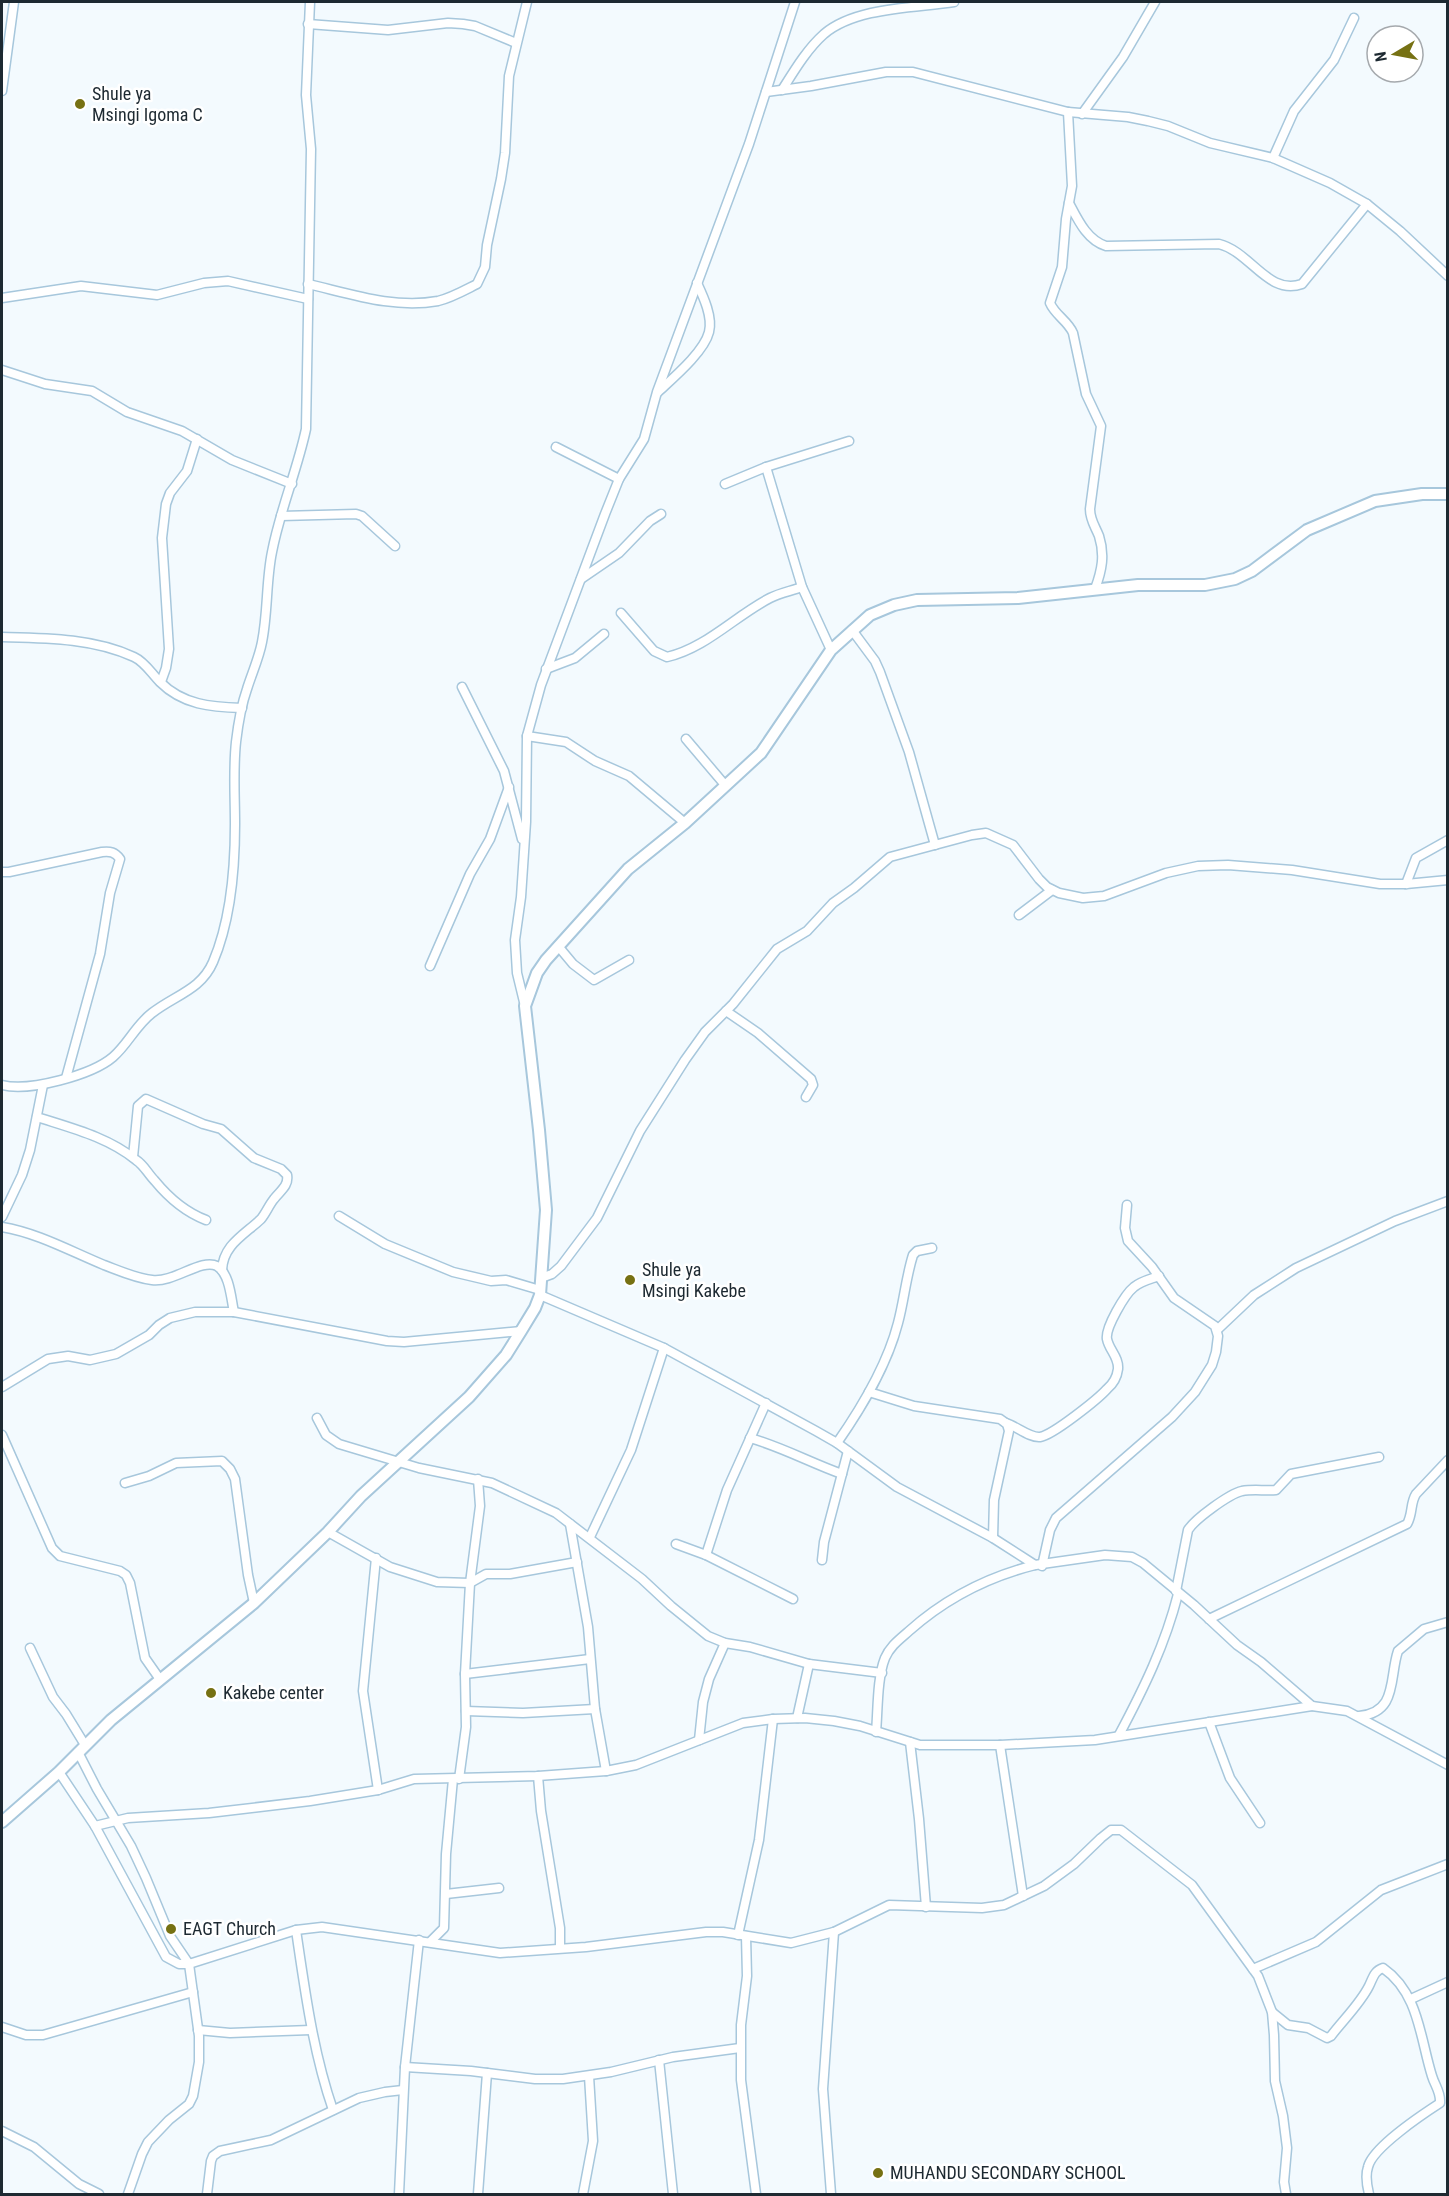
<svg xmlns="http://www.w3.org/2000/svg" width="1449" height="2196" viewBox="0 0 1449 2196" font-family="'Roboto Condensed',sans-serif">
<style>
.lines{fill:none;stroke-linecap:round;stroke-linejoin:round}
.minor-casing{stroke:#a7c7dc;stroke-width:11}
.tertiary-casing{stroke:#a7c7dc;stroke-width:14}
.minor{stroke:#fff;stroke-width:8}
.tertiary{stroke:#fff;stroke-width:10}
.poi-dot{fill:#767113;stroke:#fff;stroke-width:2}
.labels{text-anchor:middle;stroke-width:5;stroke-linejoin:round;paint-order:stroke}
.poi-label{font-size:18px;fill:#1d2931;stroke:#fff;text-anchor:start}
</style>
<rect width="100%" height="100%" fill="#f3fafe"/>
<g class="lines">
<defs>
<g id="minor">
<polyline points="308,24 388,30 448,23 463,24 475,26 516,43"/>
<path d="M782 90C794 71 807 49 824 34 856 7 915 8 954 2"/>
<polyline points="2,91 14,2"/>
<polyline points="766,92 811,86 886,72 913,72 1068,112 1128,117 1148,121 1168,126 1210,143 1273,158 1330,183 1367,204 1400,231 1448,276"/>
<path d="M1068 112 1072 186 1066 219 1062 267 1050 303C1055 315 1068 321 1073 333L1086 394 1101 426 1090 509C1090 520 1095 526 1099 536 1105 555 1102 570 1095 589"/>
<polyline points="1082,114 1123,57 1155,2"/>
<polyline points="1273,158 1294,111 1334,60 1354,18"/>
<path d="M1069 203C1078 220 1087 240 1106 246L1219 244C1251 252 1268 296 1302 284L1367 204"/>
<path d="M308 284C351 294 394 309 438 301 451 298 465 290 477 284L485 267 487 245 501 179 505 153 509 76 527 2"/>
<polyline points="2,298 81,286 157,295 204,283 228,281 308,299"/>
<polyline points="2,370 45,384 92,391 127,412 182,431 232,460 292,484"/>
<path d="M658 392C673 378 704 352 709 332 713 317 703 296 697 283"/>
<polyline points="556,447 619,479"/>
<polyline points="766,467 802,587 831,650"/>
<polyline points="725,484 766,467 849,441"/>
<polyline points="281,516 356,514 362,516 395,546"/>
<polyline points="581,579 619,553 650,521 661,514"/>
<path d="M621 613 654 651 667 657C706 648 735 616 770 598 780 593 791 591 802 587"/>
<polyline points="852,630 875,661 880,672 909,752 935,845"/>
<path d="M2 637C45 638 94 638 134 657 145 662 151 673 160 682 183 705 211 707 242 708"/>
<polyline points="546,669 575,658 604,634"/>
<polyline points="161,682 166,668 169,649 162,538 166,504 170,493 187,471 197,439"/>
<polyline points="462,687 504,771 522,839"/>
<polyline points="527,736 566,742 595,761 629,776 685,823"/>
<polyline points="686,739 725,785"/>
<path d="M2 872H9L102 852C110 851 115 852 120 859L110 893 100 954 66 1078"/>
<polyline points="1406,884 1416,858 1448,840"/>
<polyline points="1019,915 1052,890"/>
<polyline points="558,946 573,964 594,980 629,960"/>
<polyline points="430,966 470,874 490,839 509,787"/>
<polyline points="525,1006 517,973 515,940 521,897 526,822 527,736 541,685 605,514 619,479 644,439 657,392 749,144 795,2"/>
<polyline points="726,1011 758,1033 811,1079 813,1085 806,1097"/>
<path d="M2 1085C29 1092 92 1075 113 1057 128 1044 136 1025 152 1013 175 995 201 990 213 962 231 920 235 869 235 824 235 796 233 770 236 742 238 725 241 706 247 689 252 673 259 658 262 642 268 612 266 581 272 552 280 510 297 471 306 429L311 149 306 95 310 2"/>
<path d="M37 1117C71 1128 108 1137 136 1160 144 1165 148 1174 155 1181 169 1198 185 1212 206 1220"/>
<path d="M133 1157 138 1106 146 1099 203 1124 221 1129 254 1158 281 1169 287 1175C289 1186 280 1191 274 1199 269 1205 266 1213 261 1219 244 1235 223 1245 222 1270"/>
<polyline points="339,1216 385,1244 453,1272 491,1281 506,1280 540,1290"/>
<polyline points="2,1217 22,1175 30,1150 43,1085"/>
<path d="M2 1227C38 1233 70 1251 104 1265 120 1271 135 1278 152 1280 174 1283 201 1258 217 1266 230 1274 231 1299 234 1312"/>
<polyline points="541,1278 552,1274 561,1266 597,1218 640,1131 685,1060 705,1032 733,1004 777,949 807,931 833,903 854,888 890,857 972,835 986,833 1013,845 1039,879 1047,887 1059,893 1083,898 1104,896 1166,873 1198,866 1228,865 1292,870 1380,884 1406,884 1448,880"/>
<polyline points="540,1295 664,1348 816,1431 837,1443 897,1487 993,1538 1035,1565 1105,1555 1132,1557 1143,1563 1194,1605 1237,1645 1261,1662 1312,1706 1347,1711 1448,1765"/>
<polyline points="1217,1330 1254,1295 1296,1268 1395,1221 1448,1201"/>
<polyline points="2,1387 48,1359 68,1356 90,1360 116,1354 149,1335 159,1325 170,1318 195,1312 234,1312 387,1341 404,1342 521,1331"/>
<polyline points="869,1392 914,1406 1000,1419 1007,1424 1009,1431 994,1500 993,1538"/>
<polyline points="317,1418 326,1435 339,1444 419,1468 492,1483 556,1513 642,1579 671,1606 708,1636 725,1643 750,1647 809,1664 882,1673"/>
<path d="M1006 1423C1016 1426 1030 1438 1040 1437 1053 1435 1098 1399 1107 1389 1113 1384 1117 1377 1118 1369 1119 1357 1109 1350 1107 1339 1105 1328 1125 1294 1134 1287 1141 1281 1151 1279 1159 1276"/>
<polyline points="2,1435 52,1548 60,1556 120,1571 126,1575 130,1583 145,1658 159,1678"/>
<path d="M750 1438C782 1447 811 1463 842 1474"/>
<path d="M837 1443C862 1407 887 1366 898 1323 904 1301 906 1277 913 1255L917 1251 932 1248"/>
<polyline points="125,1483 149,1476 176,1463 222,1461 230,1469 235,1479 248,1575 254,1603"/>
<polyline points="570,1524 588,1627 595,1709 606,1771"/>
<polyline points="328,1532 390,1567 437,1582 470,1583 486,1574 510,1574 577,1562"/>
<polyline points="590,1537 631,1450 664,1348"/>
<polyline points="676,1544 706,1555 793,1599"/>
<polyline points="706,1555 727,1490 766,1403"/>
<polyline points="376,1558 363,1691 378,1790"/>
<polyline points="822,1560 824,1542 848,1451"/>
<polyline points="1042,1566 1050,1530 1056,1518 1172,1417 1195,1392 1212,1365 1216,1352 1218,1336 1215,1326 1174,1298 1152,1267 1128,1241 1125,1228 1127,1205"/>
<path d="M1176 1591 1188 1530C1195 1519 1229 1494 1242 1491 1253 1489 1265 1491 1276 1490L1291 1474 1379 1457"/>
<path d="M1209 1619 1407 1524C1413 1514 1410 1503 1416 1494L1448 1460"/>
<polyline points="30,1648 53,1697 66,1714 85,1745"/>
<polyline points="465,1674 590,1659"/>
<polyline points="466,1711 523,1713 595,1709"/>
<path d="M1359 1716C1398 1713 1389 1677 1398 1651L1424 1629 1448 1622"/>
<polyline points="797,1718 809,1664"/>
<polyline points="1209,1722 1230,1778 1260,1823"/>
<path d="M876 1732C878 1710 877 1678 885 1658 890 1646 900 1639 909 1631 946 1598 987 1577 1035 1565"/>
<path d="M1119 1735C1144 1688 1165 1645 1178 1594"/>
<polyline points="699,1740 703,1702 709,1679 725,1643"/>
<polyline points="910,1742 919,1819 926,1907"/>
<polyline points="1000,1745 1023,1896"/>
<polyline points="78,1752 97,1789 131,1846 146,1878 170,1936 189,1964 199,2036 199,2062 193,2096 189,2104 169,2120 148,2142 142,2154 128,2194"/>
<polyline points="59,1772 95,1826 166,1957 179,1964 189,1964 296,1930 322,1927 500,1953 586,1947 706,1932 723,1932 791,1943 834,1932 889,1905 982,1908 1004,1905 1044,1886 1074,1864 1101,1838 1111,1830 1121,1830 1192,1885 1258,1976 1272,2012 1274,2035 1275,2081 1283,2116 1287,2148 1284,2182 1286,2194"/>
<polyline points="538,1776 541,1811 560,1928 560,1948"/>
<polyline points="459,1779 466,1727 465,1674 470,1583 480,1506 478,1479"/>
<polyline points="95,1826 128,1818 209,1813 310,1801 378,1790 414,1779 538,1776 606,1771 636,1765 743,1723 773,1719 805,1718 834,1721 860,1726 920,1745 1000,1745 1095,1740 1312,1706"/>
<polyline points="446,1894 499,1888"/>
<path d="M296 1930C305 1991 313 2052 333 2110"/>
<polyline points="738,1935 759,1840 773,1719"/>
<polyline points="746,1936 747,1976 741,2025 741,2080 756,2194"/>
<polyline points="430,1942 444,1928 446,1854 453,1779"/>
<polyline points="1253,1969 1316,1942 1381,1890 1448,1864"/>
<polyline points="1411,1999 1448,1982"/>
<path d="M1272 2012 1288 2025 1308 2028 1327 2038 1331 2036C1343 2020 1360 2004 1369 1986 1373 1978 1374 1971 1383 1968 1419 1993 1420 2038 1432 2076 1435 2086 1441 2092 1440 2103 1423 2114 1372 2148 1368 2167 1365 2176 1367 2186 1369 2194"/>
<polyline points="2,2027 26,2035 43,2035 193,1992"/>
<polyline points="198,2030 230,2033 311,2030"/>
<polyline points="659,2060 673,2194"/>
<polyline points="405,2067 471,2071 535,2079 563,2079 611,2072 673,2057 740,2048"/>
<polyline points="2,2131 34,2147 79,2184 99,2194"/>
<polyline points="207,2194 211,2161 213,2156 220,2151 271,2140 359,2098 385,2092 403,2090"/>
<polyline points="399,2194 405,2067 419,1940"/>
<polyline points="478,2194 487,2073"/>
<polyline points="583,2194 593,2141 589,2076"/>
<polyline points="831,2194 823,2089 834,1932"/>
</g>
<polyline id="tertiary" points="2,1822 59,1772 111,1720 254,1603 328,1532 361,1496 469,1397 506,1355 521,1331 535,1308 540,1295 546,1210 539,1130 525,1006 537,973 546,960 628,869 685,823 761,753 831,650 870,615 894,605 917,600 1018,598 1138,585 1205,585 1235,579 1252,571 1307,530 1375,501 1422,494 1448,494"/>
</defs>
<use href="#minor" class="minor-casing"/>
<use href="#tertiary" class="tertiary-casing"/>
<use href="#minor" class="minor"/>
<use href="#tertiary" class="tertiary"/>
</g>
<g class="poi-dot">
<circle cx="80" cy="104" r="6"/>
<circle cx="630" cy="1280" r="6"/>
<circle cx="211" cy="1693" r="6"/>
<circle cx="171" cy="1929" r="6"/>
<circle cx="878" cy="2173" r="6"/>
</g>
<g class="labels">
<g class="poi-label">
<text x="92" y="100">Shule ya<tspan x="92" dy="21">Msingi Igoma C</tspan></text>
<text x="642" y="1276">Shule ya<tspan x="642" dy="21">Msingi Kakebe</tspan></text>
<text x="223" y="1699">Kakebe center</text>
<text x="183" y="1935">EAGT Church</text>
<text x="890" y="2179">MUHANDU SECONDARY SCHOOL</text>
</g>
</g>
<rect width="1449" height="2196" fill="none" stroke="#1d2931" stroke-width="6"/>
<g transform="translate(1395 54) rotate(260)"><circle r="28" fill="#ffffff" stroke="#a5a9ad" stroke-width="1.5"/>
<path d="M0-4.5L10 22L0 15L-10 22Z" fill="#767113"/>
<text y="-9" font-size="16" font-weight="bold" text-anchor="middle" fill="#1d2931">N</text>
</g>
</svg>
